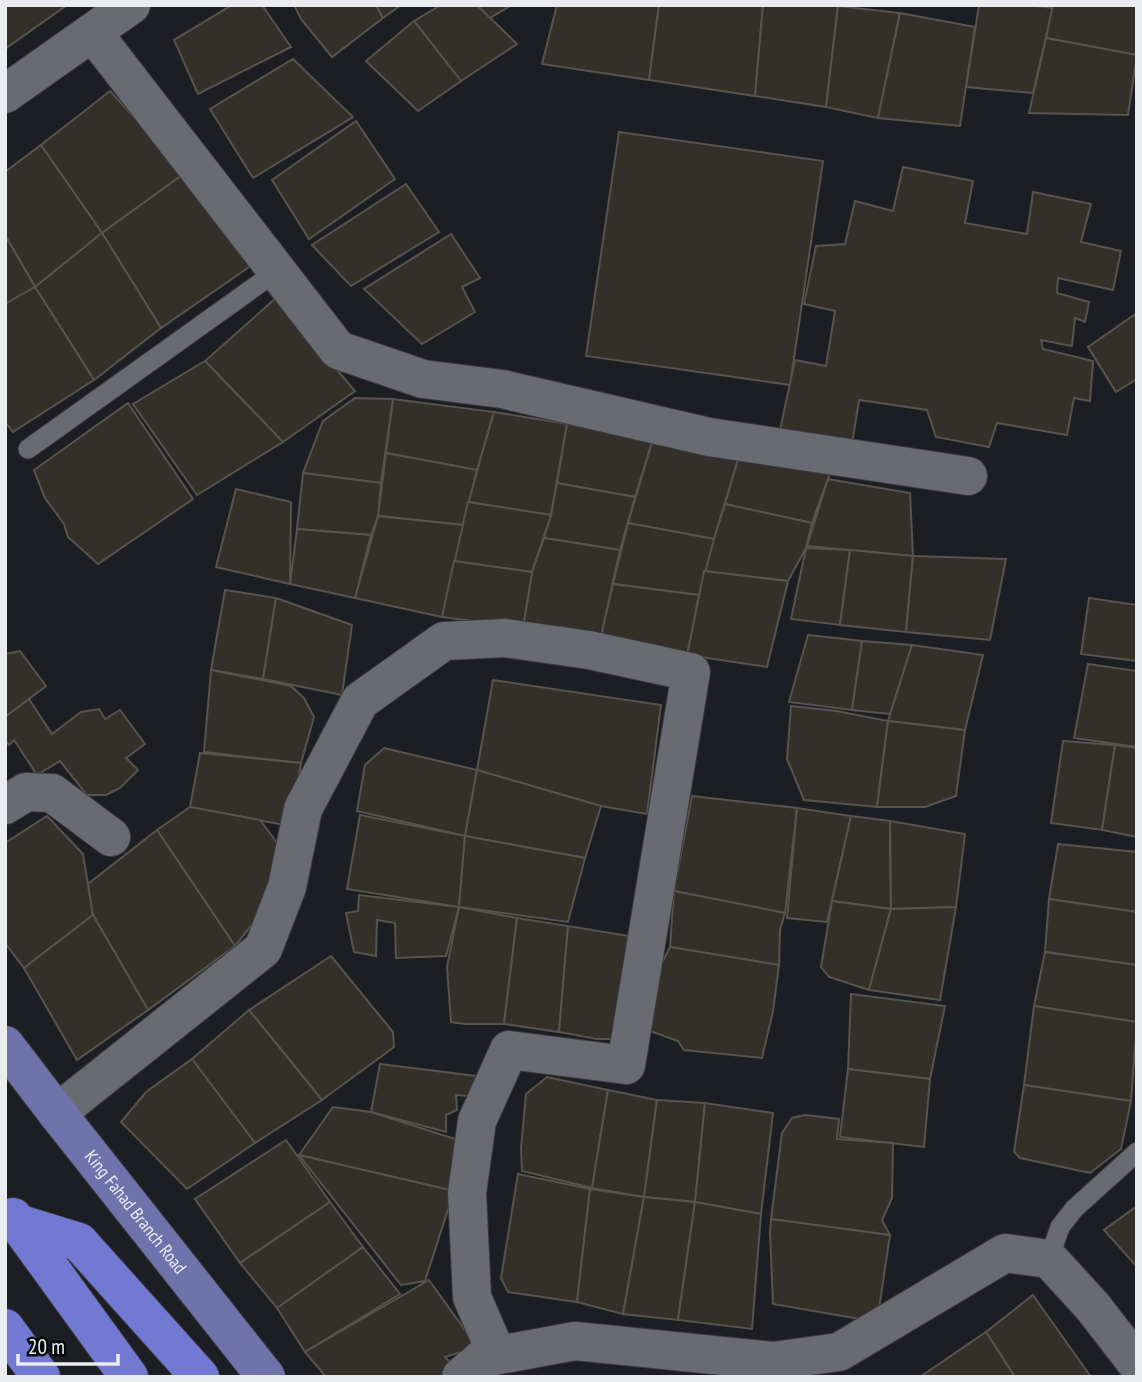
<svg xmlns="http://www.w3.org/2000/svg" width="1142" height="1382" viewBox="0 0 1142 1382" font-family="'PT Sans Narrow',sans-serif">
<style>
.building{fill:#33302a;stroke:#57544e;stroke-width:2}
.lines{fill:none;stroke-linecap:round;stroke-linejoin:round}
.lane-casing{stroke:#3a3a3f;stroke-width:21}
.street-casing{stroke:#3a3a3f;stroke-width:40}
.primary-casing{stroke:#3a3a3f;stroke-width:40}
.highway-casing{stroke:#3a3a3f;stroke-width:40}
.lane{stroke:#6a6b72;stroke-width:19}
.street{stroke:#6a6b72;stroke-width:38}
.primary{stroke:#6e73ac;stroke-width:38}
.highway{stroke:#7179d2;stroke-width:38}
.labels{text-anchor:middle;stroke-width:5;stroke-linejoin:round;paint-order:stroke}
.street-label{font-size:18px;fill:#ebecf0;stroke:#08090b}
</style>
<rect width="100%" height="100%" fill="#1d1e24"/>
<g class="building">
<polygon points="5,5 67,5 5,49"/>
<polygon points="232,5 262,5 291,47 198,94 174,40"/>
<polygon points="294,5 376,5 383,18 332,57 301,19"/>
<polygon points="376,5 401,5 383,18"/>
<polygon points="441,5 477,5 517,44 461,81 414,21"/>
<polygon points="477,5 512,5 490,18"/>
<polygon points="557,5 659,5 649,80 542,64"/>
<polygon points="659,5 763,5 755,96 649,80"/>
<polygon points="763,5 838,6 826,107 755,96"/>
<polygon points="979,5 1028,5 1053,8 1033,93 966,87"/>
<polygon points="1053,5 1137,5 1137,55 1046,38"/>
<polygon points="838,6 900,13 878,118 826,107"/>
<polygon points="900,13 975,27 960,126 878,118"/>
<polygon points="414,21 461,81 418,111 366,61"/>
<polygon points="1046,38 1137,55 1128,115 1029,113"/>
<polygon points="293,59 353,117 253,178 210,109"/>
<polygon points="110,91 185,173 102,233 41,145"/>
<polygon points="356,121 395,179 309,239 272,180"/>
<polygon points="619,132 823,161 790,385 586,356"/>
<polygon points="41,145 102,233 35,287 5,235 5,172"/>
<polygon points="903,167 973,181 965,223 1027,234 1033,192 1091,204 1081,242 1121,251 1113,290 1058,278 1057,293 1089,302 1085,322 1075,318 1072,346 1041,340 1043,349 1093,361 1090,401 1074,398 1067,435 997,423 989,447 936,437 927,410 859,400 852,444 780,430 795,360 826,366 835,311 804,304 816,246 845,244 855,201 893,211"/>
<polygon points="185,173 252,265 161,328 102,233"/>
<polygon points="406,184 439,232 351,286 312,245"/>
<polygon points="102,233 161,328 94,380 35,287"/>
<polygon points="451,234 480,278 462,287 475,312 422,344 364,289"/>
<polygon points="5,235 35,287 5,304"/>
<polygon points="35,287 94,380 13,432 5,422 5,304"/>
<polygon points="276,298 355,391 283,442 205,361"/>
<polygon points="1137,313 1137,379 1116,392 1088,347"/>
<polygon points="205,361 283,442 197,495 133,404"/>
<polygon points="355,398 393,399 381,483 303,473 323,421"/>
<polygon points="393,399 494,412 477,470 386,453"/>
<polygon points="128,403 193,499 98,564 68,537 64,524 45,498 34,470"/>
<polygon points="494,412 567,424 551,515 468,502"/>
<polygon points="567,424 653,439 635,497 557,483"/>
<polygon points="653,439 740,453 714,539 628,523"/>
<polygon points="386,453 477,470 463,525 378,516"/>
<polygon points="740,453 833,465 812,523 725,504"/>
<polygon points="303,473 381,483 378,516 371,535 297,529"/>
<polygon points="828,479 910,493 913,556 807,546"/>
<polygon points="557,483 635,497 620,550 544,538 551,515"/>
<polygon points="236,489 291,502 290,584 216,567"/>
<polygon points="468,502 551,515 532,572 454,561"/>
<polygon points="725,504 812,523 806,548 788,581 704,571"/>
<polygon points="378,516 463,525 442,617 355,598"/>
<polygon points="628,523 714,539 699,595 613,584"/>
<polygon points="297,529 371,535 355,598 290,584"/>
<polygon points="544,538 620,550 600,641 523,628 532,572"/>
<polygon points="806,548 850,550 840,625 791,619"/>
<polygon points="850,550 913,556 906,632 840,625"/>
<polygon points="913,556 1006,559 990,640 906,632"/>
<polygon points="454,561 532,572 523,628 442,617"/>
<polygon points="704,571 788,581 767,667 687,655"/>
<polygon points="613,584 699,595 687,655 600,641"/>
<polygon points="225,590 276,598 263,679 211,670"/>
<polygon points="276,598 352,625 342,695 263,679"/>
<polygon points="1089,598 1137,605 1137,661 1081,654"/>
<polygon points="808,635 862,641 852,710 789,702"/>
<polygon points="862,641 912,645 890,714 852,710"/>
<polygon points="912,645 983,655 965,730 888,721"/>
<polygon points="20,651 46,686 5,717 5,654"/>
<polygon points="1088,664 1137,671 1137,747 1074,738"/>
<polygon points="211,670 291,686 304,698 314,717 301,763 204,752"/>
<polygon points="493,680 661,705 647,814 601,806 477,770"/>
<polygon points="29,699 52,734 81,712 99,709 105,719 120,710 145,744 126,758 138,770 120,788 106,795 87,795 60,761 37,775 14,740 9,745 5,740 5,717"/>
<polygon points="791,706 837,711 888,721 877,807 804,800 787,759"/>
<polygon points="888,721 965,730 956,796 925,807 877,807"/>
<polygon points="1063,741 1115,745 1102,830 1051,823"/>
<polygon points="1115,745 1137,748 1137,837 1102,830"/>
<polygon points="384,748 477,770 465,836 357,811 365,765"/>
<polygon points="200,753 301,763 290,826 190,807"/>
<polygon points="477,770 601,806 585,858 465,836"/>
<polygon points="692,796 797,808 785,913 674,891"/>
<polygon points="190,807 260,820 278,844 282,886 235,946 157,830"/>
<polygon points="797,808 851,816 827,922 787,918"/>
<polygon points="360,815 465,836 459,907 347,889"/>
<polygon points="47,816 83,854 93,915 24,968 5,943 5,843"/>
<polygon points="851,816 890,821 891,909 832,901"/>
<polygon points="890,821 965,834 956,907 891,909"/>
<polygon points="157,830 235,946 148,1010 93,915 88,884"/>
<polygon points="465,836 585,858 568,922 459,907"/>
<polygon points="1058,844 1137,852 1137,912 1049,899"/>
<polygon points="674,891 785,913 780,930 779,965 670,947"/>
<polygon points="359,895 459,907 446,956 396,958 395,923 377,920 376,956 354,952 346,913 358,911"/>
<polygon points="1049,899 1137,912 1137,965 1045,952"/>
<polygon points="832,901 891,909 869,990 829,977 821,967"/>
<polygon points="459,907 517,918 504,1024 465,1024 451,1022 447,967"/>
<polygon points="956,907 940,1000 869,990 891,909"/>
<polygon points="93,915 148,1010 77,1060 24,968"/>
<polygon points="517,918 568,926 559,1032 504,1024"/>
<polygon points="568,926 629,936 618,1039 597,1039 559,1032"/>
<polygon points="670,947 779,965 773,1011 762,1058 684,1050 678,1041 650,1031 653,981"/>
<polygon points="1045,952 1137,965 1137,1022 1034,1006"/>
<polygon points="331,956 393,1032 394,1047 322,1100 249,1010"/>
<polygon points="851,994 945,1006 930,1079 848,1069"/>
<polygon points="1034,1006 1137,1022 1131,1101 1024,1085"/>
<polygon points="249,1010 322,1100 255,1143 192,1059"/>
<polygon points="192,1059 255,1143 187,1189 121,1122 146,1092"/>
<polygon points="380,1064 484,1077 484,1097 456,1095 457,1110 446,1115 446,1132 371,1112"/>
<polygon points="848,1069 930,1079 924,1147 840,1137"/>
<polygon points="547,1077 608,1090 592,1188 522,1171 521,1148 526,1094"/>
<polygon points="1024,1085 1131,1101 1121,1149 1090,1173 1020,1158 1014,1152"/>
<polygon points="608,1090 657,1100 644,1197 592,1188"/>
<polygon points="657,1100 705,1103 695,1202 644,1197"/>
<polygon points="705,1103 773,1113 761,1214 695,1202"/>
<polygon points="333,1107 371,1112 455,1139 454,1191 299,1155"/>
<polygon points="805,1115 839,1119 837,1139 893,1143 892,1198 882,1220 890,1235 771,1219 782,1133 792,1118"/>
<polygon points="286,1140 330,1202 240,1263 195,1199"/>
<polygon points="299,1155 454,1191 425,1281 401,1285"/>
<polygon points="518,1174 590,1189 577,1302 508,1292 501,1278"/>
<polygon points="590,1189 644,1197 623,1314 577,1302"/>
<polygon points="644,1197 695,1202 678,1320 623,1314"/>
<polygon points="330,1202 363,1247 277,1308 240,1263"/>
<polygon points="695,1202 761,1214 752,1329 678,1320"/>
<polygon points="1137,1206 1137,1267 1104,1230"/>
<polygon points="771,1219 890,1235 877,1322 773,1304 770,1233"/>
<polygon points="363,1247 400,1294 305,1352 277,1308"/>
<polygon points="429,1280 477,1347 445,1357 457,1370 447,1377 326,1377 305,1352"/>
<polygon points="1033,1295 1091,1377 1015,1377 986,1332"/>
<polygon points="986,1332 1015,1377 920,1377"/>
</g>
<g class="lines">
<defs>
<g id="lane">
<polyline points="28,449 277,271"/>
<polyline points="1049,1259 1060,1227 1074,1209 1137,1152"/>
</g>
<g id="street">
<polyline points="93,33 338,350 423,379 502,389 709,437 968,476"/>
<polyline points="5,94 131,5"/>
<polyline points="5,805 26,792 52,793 111,837"/>
<polyline points="57,1113 263,949 287,887 303,809 360,701 444,641 505,638 589,650 691,672 626,1065 509,1050 477,1121 467,1193 472,1297 497,1355"/>
<polyline points="461,1377 483,1358 575,1341 773,1361 839,1352 1005,1253 1049,1259 1093,1307 1137,1364"/>
</g>
<g id="primary">
<path id="s1" d="M5 1045 57 1113 266 1377"/>
</g>
<g id="highway">
<polyline points="13,1217 129,1377"/>
<polyline points="17,1223 79,1242 200,1377"/>
<polyline points="5,1328 41,1377"/>
</g>
</defs>
<use href="#lane" class="lane-casing"/>
<use href="#street" class="street-casing"/>
<use href="#primary" class="primary-casing"/>
<use href="#highway" class="highway-casing"/>
<use href="#lane" class="lane"/>
<use href="#street" class="street"/>
<use href="#primary" class="primary"/>
<use href="#highway" class="highway"/>
</g>
<g class="labels">
<g class="street-label">
<text dy="6" stroke="none"><textPath href="#s1" startOffset="212">King Fahad Branch Road</textPath></text>
</g>
</g>
<rect width="1142" height="1382" fill="none" stroke="#ebecf0" stroke-width="14"/>
<path d="M18 1354v10h100v-10" fill="none" stroke="#ebecf0" stroke-width="3.5"/>
<text x="28" y="1354" font-size="21" fill="#ebecf0" stroke="#08090b" stroke-width="5" paint-order="stroke">20 m</text>
</svg>
